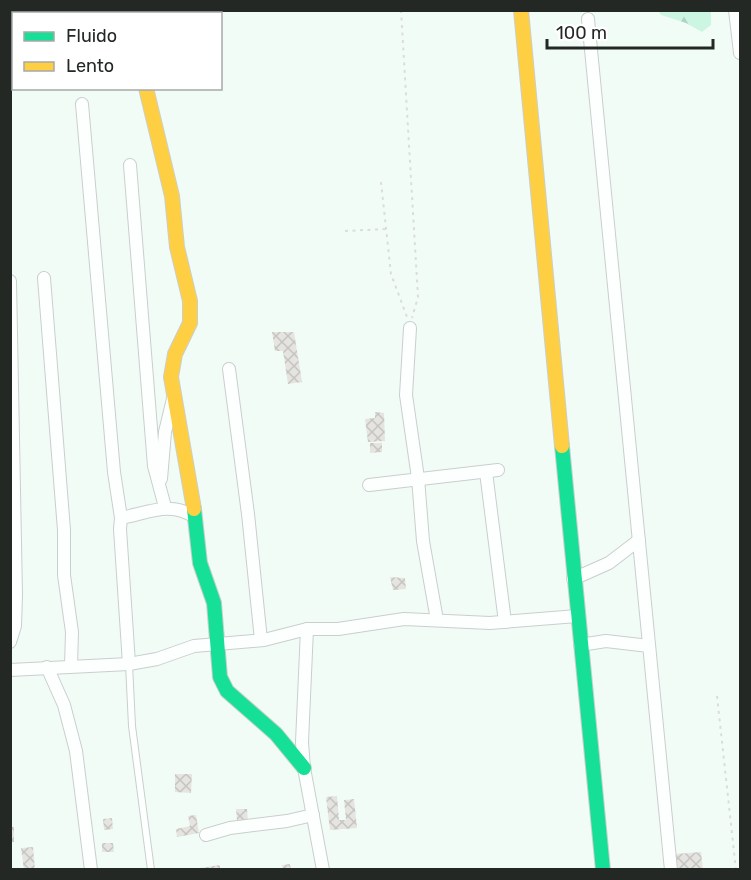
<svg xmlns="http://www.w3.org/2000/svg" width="751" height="880" viewBox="0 0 751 880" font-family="Rubik,sans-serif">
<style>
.forest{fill:url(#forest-firs)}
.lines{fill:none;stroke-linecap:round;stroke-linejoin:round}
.canal{stroke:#92d1b4;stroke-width:12}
.building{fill:url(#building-cross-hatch)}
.lane-casing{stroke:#c9cfcc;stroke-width:8}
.street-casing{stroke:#c9cfcc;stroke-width:14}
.fast-casing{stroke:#c9cfcc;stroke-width:16}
.slow-casing{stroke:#c9cfcc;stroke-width:16}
.path{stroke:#dbdddc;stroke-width:2;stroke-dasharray:3 4.5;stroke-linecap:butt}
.lane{stroke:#fdfffe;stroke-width:6}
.street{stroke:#fdfffe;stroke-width:12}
.fast{stroke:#16e098;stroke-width:14}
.slow{stroke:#ffcf43;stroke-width:14}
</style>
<defs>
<pattern id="forest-firs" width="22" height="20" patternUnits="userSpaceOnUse" patternTransform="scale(1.5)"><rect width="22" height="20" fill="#ccf6e2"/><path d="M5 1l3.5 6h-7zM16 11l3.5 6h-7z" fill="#afd3c2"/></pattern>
<pattern id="building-cross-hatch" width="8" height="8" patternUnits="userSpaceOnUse" patternTransform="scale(1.5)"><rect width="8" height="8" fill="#e6e4e0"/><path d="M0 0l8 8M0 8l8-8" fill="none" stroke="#c5c4c0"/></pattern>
</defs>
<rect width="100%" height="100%" fill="#f2fcf7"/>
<polygon class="forest" points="658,11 711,11 711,25 702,32 686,23 661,15"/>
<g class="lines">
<g class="canal">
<polyline points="64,14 69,10"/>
<polyline points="10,48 14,46"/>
</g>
</g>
<g class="building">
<polygon points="272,332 294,332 302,382 288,384 283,351 275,351"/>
<polygon points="375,412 384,413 385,441 368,442 365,419 375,418"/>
<polygon points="370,443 382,443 382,452 370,453"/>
<polygon points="390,577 405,578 406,589 393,590"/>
<polygon points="175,774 192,774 191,793 175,792"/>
<polygon points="337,796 339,820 346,820 344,800 354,799 357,828 330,830 326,797"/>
<polygon points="236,809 247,809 248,821 237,821"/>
<polygon points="196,815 199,833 177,837 176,829 190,826 188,816"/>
<polygon points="112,818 113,829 104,830 103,819"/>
<rect x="10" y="827" width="4" height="15"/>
<polygon points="102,843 113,843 114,852 102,852"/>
<polygon points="33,847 35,870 24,870 21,848"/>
<polygon points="701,852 703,870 677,870 675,854"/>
<polygon points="290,864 291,870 283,870 282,865"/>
<polygon points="220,865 220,870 200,870 200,868"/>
</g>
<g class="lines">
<defs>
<polyline id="lane" points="129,664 132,726 151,870"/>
<g id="street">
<polyline points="154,10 155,14"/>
<polyline points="735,10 740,53"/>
<polyline points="588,19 671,870"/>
<polyline points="82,104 114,472 121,518 120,529 129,664"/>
<polyline points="130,165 154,466 165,507"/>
<polyline points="44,278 64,530 64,575 72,632 71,666"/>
<polyline points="10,281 16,595 15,626 10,642"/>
<polyline points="410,328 406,395 418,478 423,541 437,620"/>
<polyline points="229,369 248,514 261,640"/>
<polyline points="486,472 505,622"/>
<polyline points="161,479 165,432 173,399"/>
<polyline points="369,485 498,470"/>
<path d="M121 518C148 513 171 500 196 518"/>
<polyline points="573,579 609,563 639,540"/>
<polyline points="307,629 302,742 304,768 323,870"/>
<polyline points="580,645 606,641 649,646"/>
<polyline points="47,667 64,705 76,751 91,870"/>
<polyline points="10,670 129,664 157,659 194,646 264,640 307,629 338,629 404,619 490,623 577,616"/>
<polyline points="206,835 230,828 287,821 313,815"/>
</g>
<g id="fast">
<polyline points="562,446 603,870"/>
<polyline points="194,509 200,563 214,603 220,677 227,691 276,734 304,768"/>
</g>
<g id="slow">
<polyline points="521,10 562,446"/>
<polyline points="146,88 172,196 177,247 190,301 190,323 175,354 171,377 194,509"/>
</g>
</defs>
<use href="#lane" class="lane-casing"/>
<use href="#street" class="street-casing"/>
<use href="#fast" class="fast-casing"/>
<use href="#slow" class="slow-casing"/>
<g class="path">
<polyline points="401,10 418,297 412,318"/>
<polyline points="42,14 47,10"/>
<polyline points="97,14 101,10"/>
<polyline points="10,34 14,32"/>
<polyline points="10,78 14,76"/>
<polyline points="381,182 391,274 407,317"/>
<polyline points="345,231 386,229"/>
<polyline points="717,696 736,870"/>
</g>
<use href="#lane" class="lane"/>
<use href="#street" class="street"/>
<use href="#fast" class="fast"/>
<use href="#slow" class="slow"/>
</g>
<rect width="751" height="880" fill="none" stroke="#232825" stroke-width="24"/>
<rect x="12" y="12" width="210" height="78" fill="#ffffff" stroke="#a7a9a8" stroke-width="1.5"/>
<rect x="24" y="32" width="30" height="9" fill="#16e098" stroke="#a7a9a8" stroke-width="1.5"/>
<text x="66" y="42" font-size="18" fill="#232825">Fluido</text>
<rect x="24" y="62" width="30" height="9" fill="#ffcf43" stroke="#a7a9a8" stroke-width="1.5"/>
<text x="66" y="72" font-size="18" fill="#232825">Lento</text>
<path d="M547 39v9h166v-9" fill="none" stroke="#232825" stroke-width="3"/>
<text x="556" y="39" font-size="18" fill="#232825" stroke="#ffffff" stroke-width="4.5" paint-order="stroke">100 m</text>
</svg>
